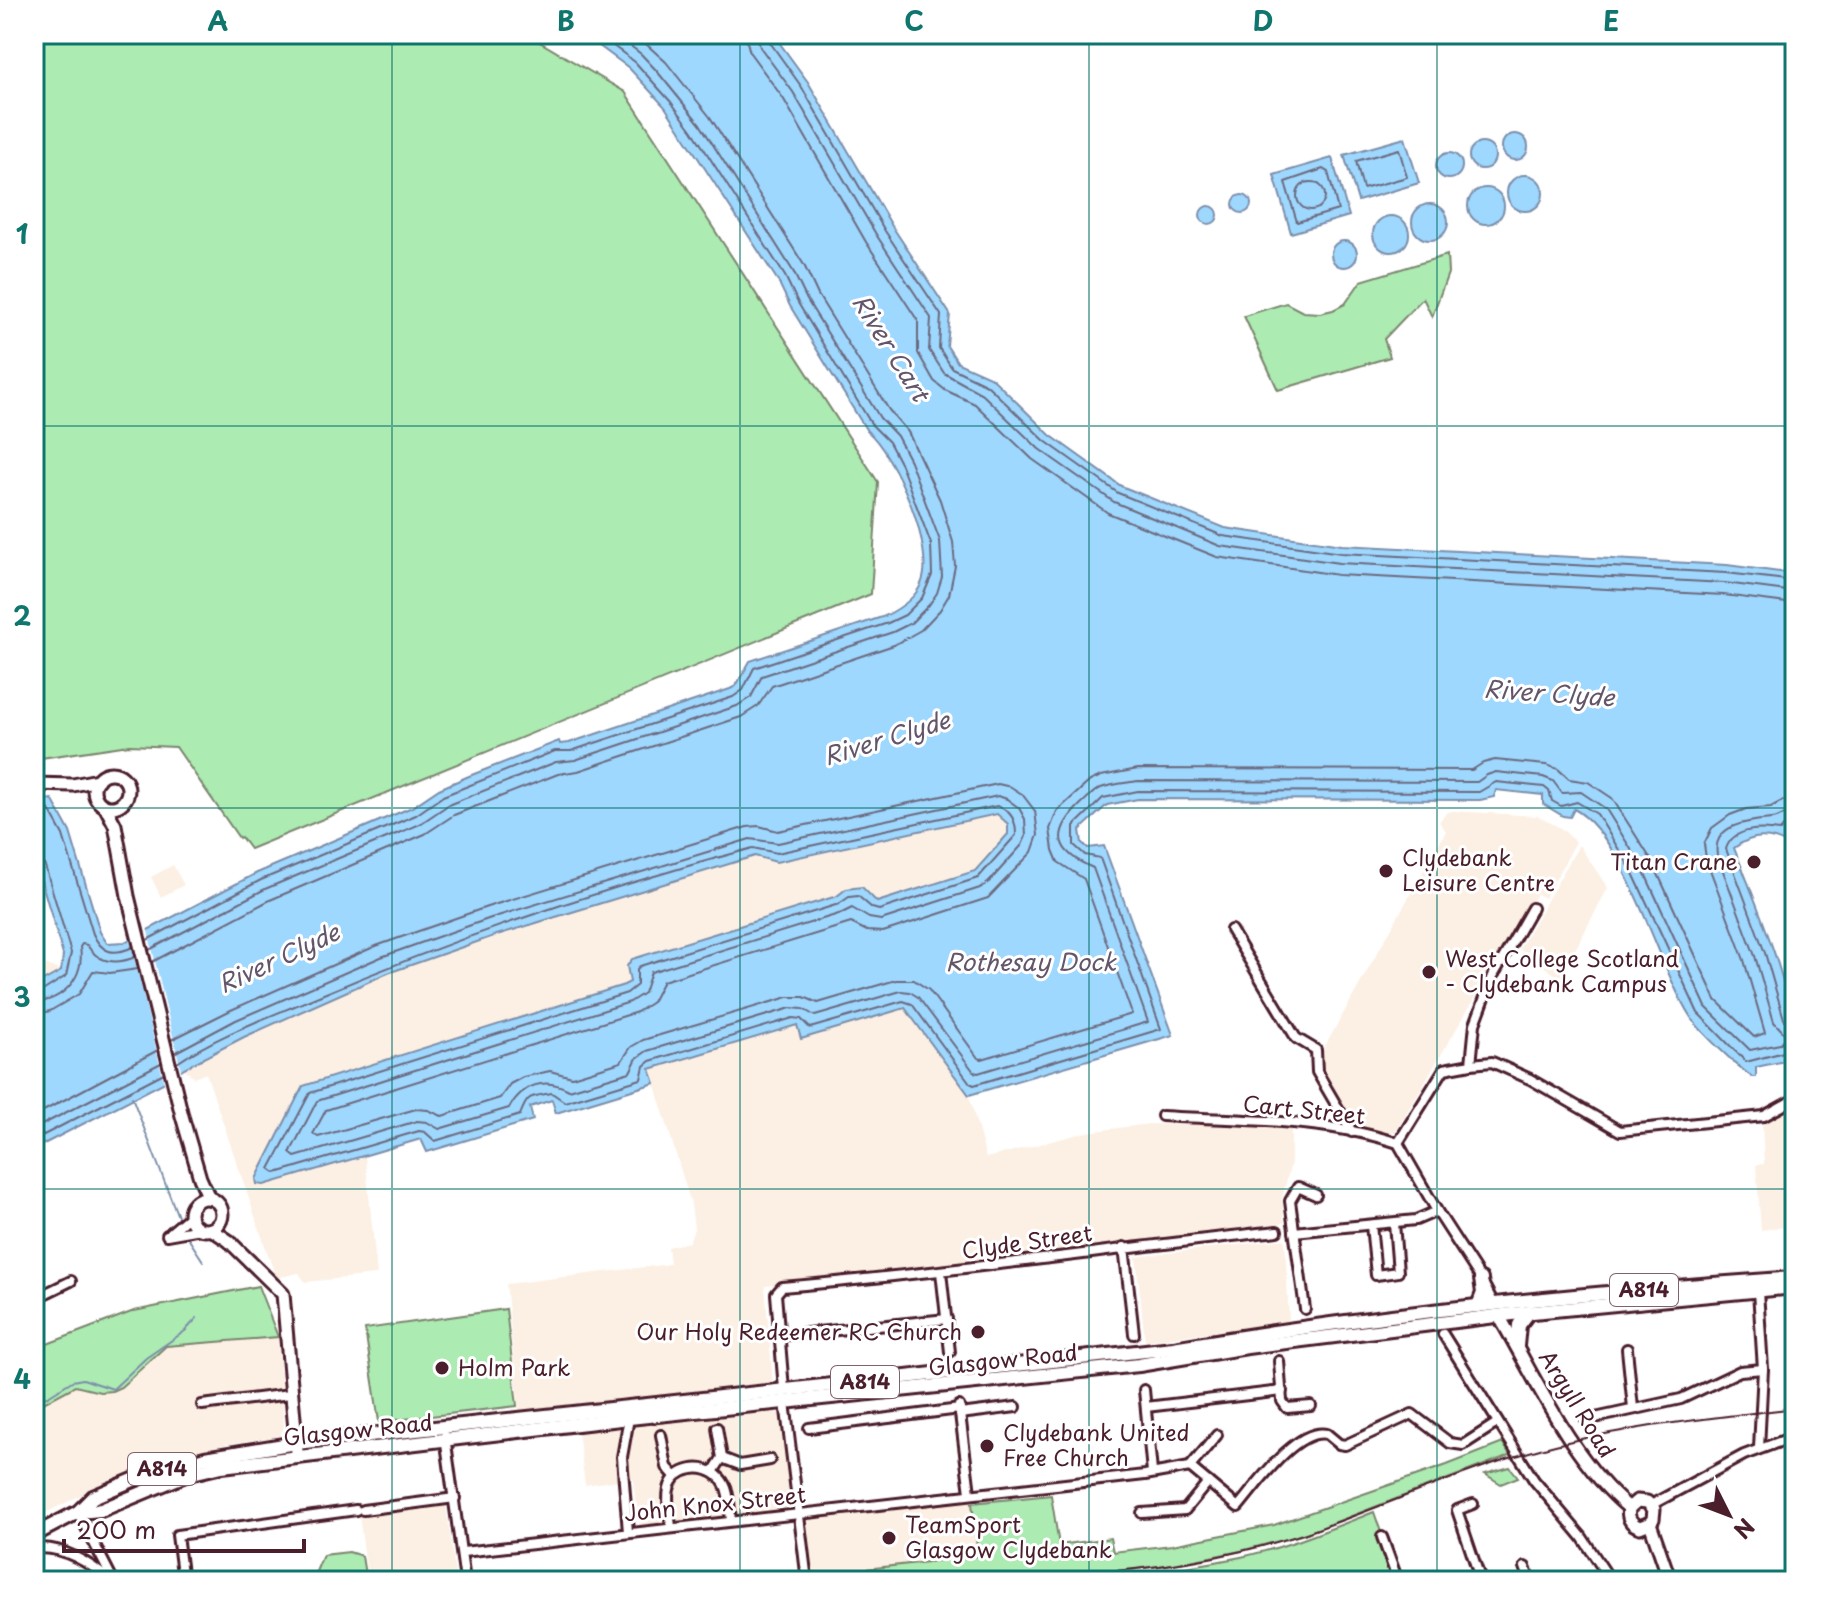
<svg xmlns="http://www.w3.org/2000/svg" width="1829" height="1615" viewBox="0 0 1829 1615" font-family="'Playpen Sans',sans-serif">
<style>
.built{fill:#fcf0e4}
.green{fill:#acebb2;stroke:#7b856e;stroke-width:2}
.water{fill:#9ed8fe;stroke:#7c8eaa;stroke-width:2}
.pier{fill:#fff}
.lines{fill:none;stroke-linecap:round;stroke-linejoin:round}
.shore{stroke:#6c697f;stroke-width:2}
.stream{stroke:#7c8eaa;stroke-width:2}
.street-casing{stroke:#4a1f2b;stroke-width:14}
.secondary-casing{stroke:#4a1f2b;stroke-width:17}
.primary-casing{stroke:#4a1f2b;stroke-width:18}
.street{stroke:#fff;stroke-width:8}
.secondary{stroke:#fff;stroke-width:11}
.primary{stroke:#fff;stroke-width:12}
.rail{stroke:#4a1f2b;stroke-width:2}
.grid{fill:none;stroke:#0f766e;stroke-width:2;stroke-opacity:0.55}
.poi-dot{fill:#4a1f2b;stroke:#fff;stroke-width:3}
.labels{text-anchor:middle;stroke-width:6;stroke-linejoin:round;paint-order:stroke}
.shield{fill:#fff;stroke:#80626b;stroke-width:2}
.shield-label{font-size:20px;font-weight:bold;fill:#4a1f2b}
.poi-label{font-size:22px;fill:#4a1f2b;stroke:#fff;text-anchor:start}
.street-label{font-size:22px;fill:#4a1f2b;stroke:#fff}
.water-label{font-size:24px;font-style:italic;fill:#63566a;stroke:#fff}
.neatline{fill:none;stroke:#0f766e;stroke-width:3}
.grid-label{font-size:26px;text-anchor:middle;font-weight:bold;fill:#0f766e}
</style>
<rect width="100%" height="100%" fill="#fff"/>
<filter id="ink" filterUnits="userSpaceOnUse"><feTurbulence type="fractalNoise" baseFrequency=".0125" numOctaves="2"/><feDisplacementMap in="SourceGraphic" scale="16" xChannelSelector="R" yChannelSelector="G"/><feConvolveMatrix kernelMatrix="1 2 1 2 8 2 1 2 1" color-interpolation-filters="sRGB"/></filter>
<g filter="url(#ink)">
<g class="built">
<polygon points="1452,811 1538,816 1562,829 1576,842 1545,898 1537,894 1395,1132 1384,1134 1362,1130 1351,1121 1323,1074 1320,1060 1325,1046 1446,831 1439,822 1446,813"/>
<polygon points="997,814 1008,824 1008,834 975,871 877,903 863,888 846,889 837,896 627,966 630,982 264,1185 365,1155 377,1275 305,1282 299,1273 276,1278 206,1073 194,1078 184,1068 244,1037 388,973 598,903 755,856 776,862"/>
<polygon points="1579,845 1608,888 1560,978 1519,949"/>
<polygon points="173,865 184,885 161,897 151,877"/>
<polygon points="34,959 61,971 34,986"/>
<polygon points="905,1008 969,1095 986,1158 1087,1132 1149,1124 1291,1127 1291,1163 1282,1199 1284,1223 765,1286 773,1384 519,1410 506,1284 670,1264 668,1247 689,1242 694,1229 691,1204 650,1069 797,1025 802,1039"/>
<polygon points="1795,1105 1795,1226 1761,1230 1756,1165 1764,1164 1762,1125"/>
<polygon points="1285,1239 1289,1321 1145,1341 1136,1257"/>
<polygon points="278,1337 284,1427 280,1436 228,1444 159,1462 108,1481 34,1519 34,1408 75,1386 100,1392 112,1391 121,1387 167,1346"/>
<polygon points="774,1411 781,1415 784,1434 793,1504 788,1509 642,1526 637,1521 633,1478 585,1485 578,1432"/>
<polygon points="970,1493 978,1556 806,1576 798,1513"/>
<polygon points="446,1504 456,1581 368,1581 359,1515"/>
</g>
<g class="green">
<polygon points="34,34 526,34 625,92 878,482 871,594 250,849 241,837 239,838 176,747 129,745 34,759 34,200 38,159 34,142"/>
<polygon points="1447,255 1448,273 1432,317 1423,298 1384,339 1390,357 1278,390 1244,316 1286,303 1303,312 1320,313 1333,310 1345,304 1361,281"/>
<polygon points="258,1286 278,1337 166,1346 121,1387 112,1391 100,1392 75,1386 34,1408 34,1349 134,1311"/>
<polygon points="506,1309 517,1406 379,1422 365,1329"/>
<polygon points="1503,1443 1510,1455 1305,1534 1241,1551 1179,1563 1117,1572 1051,1576 806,1581 806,1576 978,1556 972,1503 1051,1495 1059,1545 1110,1538 1113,1552 1172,1545 1274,1525 1447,1465"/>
<polygon points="1510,1467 1518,1477 1501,1484 1485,1474"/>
<path d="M1374 1512 1398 1581H1022C1095 1579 1169 1572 1241 1557 1287 1547 1330 1529 1374 1512Z"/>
<polygon points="349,1552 362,1556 366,1581 312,1581 323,1555"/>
</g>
<g class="water">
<path d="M583 34H773L808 82 892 226 950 314 947 346 958 363 992 378 1050 435 1121 486 1225 528 1342 545 1727 565 1795 574V820L1792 821 1790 846C1770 834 1753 834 1734 848 1752 893 1804 1013 1792 1057L1785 1061 1756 1067V1077H1752C1736 1065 1700 1032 1690 1016 1657 964 1626 837 1574 809L1570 817 1563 816 1543 804V795L1496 790 1494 797 1480 800 1138 799 1107 805 1080 830 1082 843 1088 848 1104 846 1173 1035 969 1095 905 1008 801 1039 797 1025 650 1069 655 1083 556 1113 552 1100 530 1107 533 1120 427 1152 421 1139 264 1185 257 1184 256 1179 303 1086 624 985 630 982 627 966 632 959 837 896 846 889 862 887 877 902 975 871 1008 834V824L997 814 776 862 755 856 497 935 388 973 244 1037 184 1068 167 1081 34 1149V986L61 971 63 955 34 856V801L52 799 70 832 100 932 107 943 125 942 257 873 412 807 439 789 469 776 559 741 560 744 569 743 730 689 736 686 750 661 885 616C899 609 915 599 921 584 937 550 894 453 867 431L790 306 778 281 665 107 629 68Z"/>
<circle cx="1515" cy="147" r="13"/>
<polygon points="1405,138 1419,183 1358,201 1344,155"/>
<circle cx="1482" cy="156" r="13"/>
<circle cx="1449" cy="166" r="13"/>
<polygon points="1332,158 1349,216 1291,233 1274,175"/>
<circle cx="1525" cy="193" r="18"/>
<circle cx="1486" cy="206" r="18"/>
<circle cx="1242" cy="204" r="9"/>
<circle cx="1430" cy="222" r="18"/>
<circle cx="1209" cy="215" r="9"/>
<circle cx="1391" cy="234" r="18"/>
<circle cx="1344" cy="254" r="13"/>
</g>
<polygon class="pier" points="147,927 182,1074 165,1087 129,935"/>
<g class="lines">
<g class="shore">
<polyline points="745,34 750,53 783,98 866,242 918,321 918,353 934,381 945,390 975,404 1032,459 1108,513 1217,557 1338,575 1724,595 1795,604"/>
<polyline points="757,34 760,47 793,92 877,236 931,318 929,350 944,373 982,394 1039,449 1114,502 1220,546 1339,563 1725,583 1795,592"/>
<polyline points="767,34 769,41 801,86 885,231 941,315 939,348 952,368 987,385 1045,441 1118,493 1223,536 1341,553 1726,573 1795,581"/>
<polygon points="1399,149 1407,177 1363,189 1356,161"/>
<polygon points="1323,169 1328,172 1338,210 1297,222 1285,182"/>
<circle cx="1311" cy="196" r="14"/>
<path d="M34 808H48L63 835 93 934C102 953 113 956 133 947"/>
<path d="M1795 821 1787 823 1780 831C1762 828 1733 827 1726 849L1765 953 1784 1019 1788 1024 1795 1025"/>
<polyline points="34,860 41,861 45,866 71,953 66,976 41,992 34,992"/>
<polyline points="147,940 261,880 416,815 443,796 555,751 571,751 733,697 743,690 754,668 888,623 905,615 922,598 932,575 931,544 901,465 889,442 872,425 798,303 785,276 692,130 671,102 635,62 597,34"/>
<polyline points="149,950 265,889 420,824 448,805 556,762 575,760 737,706 751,697 762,676 893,632 911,623 929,605 937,593 942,577 940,541 910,461 897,436 880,418 807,300 793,271 700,124 656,70 641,54 615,34"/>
<polyline points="152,962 270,900 425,834 454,815 558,774 578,771 741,717 758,706 772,686 894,645 921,630 940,610 949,595 955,566 953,542 940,500 908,432 889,410 818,295 804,265 710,117 666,62 635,34"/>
<path d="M34 1003C64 1000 85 977 80 947L82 944 87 945C98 963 116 965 135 957"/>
<polyline points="34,1015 50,1011 79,994 93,971 110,973 138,969"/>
<polyline points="171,1040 231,1010 376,946 487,907 747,827 759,826 778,831 998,784 1011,787 1022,794 1035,811 1038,835 1032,852 988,898 883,932 867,931 851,923 663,981 652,1002 637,1012 326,1110 313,1134 318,1137 416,1109 428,1110 442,1116 500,1098 510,1084 523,1077 550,1071 572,1077 621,1062 631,1047 643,1040 788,997 804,997 818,1003 896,980 914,980 929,990 978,1058 982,1059 1132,1014 1084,879 1058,862 1053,850 1050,829 1057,811 1090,781 1101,776 1138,769 1472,770 1483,763 1495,760 1546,765 1558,769 1569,779 1588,782 1612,798 1652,861 1716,1000 1754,1037 1765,1033 1744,960 1706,859 1704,844 1712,828 1730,815 1746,809 1771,807 1782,801 1795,799"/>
<path d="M174 1053 236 1020 381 957 491 918 750 839 778 843 998 796 1007 799 1019 808 1025 819 1026 836 1022 845 988 883 980 888 881 920 869 918 852 908 842 913 651 972 644 993 630 1002 317 1101 290 1153 295 1157 417 1121 427 1122 439 1129 509 1108C523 1084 545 1077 569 1090L630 1072 637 1058 647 1051 791 1008 803 1009 815 1016 901 991 910 992 918 997 974 1072 978 1073 1148 1022 1093 868C1056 852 1050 834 1081 804 1087 799 1093 791 1101 788 1112 784 1126 783 1138 781L1477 782 1487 775 1496 772 1543 777 1553 781 1562 793 1581 792 1606 809 1642 867 1706 1007 1750 1050 1780 1044 1787 1036 1774 1022 1755 956 1717 855C1712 823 1751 821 1772 819 1780 819 1786 811 1795 811"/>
<path d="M177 1063C218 1035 269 1017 314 998 456 937 604 888 753 848L777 853 997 806C1012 811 1016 821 1016 835L978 878 879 910 872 908 858 896 849 897 839 904 640 966 637 969V985L627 993 310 1093 270 1169 276 1173 419 1131 425 1132 435 1141 520 1115C528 1095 528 1097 552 1093L565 1102 641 1079 644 1066 650 1061 793 1018 801 1019 810 1028 903 1001 912 1004 970 1083 974 1085 1161 1029 1100 858 1085 855 1074 845V826L1103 798 1138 791 1479 792 1496 782 1544 787 1549 791 1552 801 1561 806 1577 802 1597 814 1632 871 1698 1013 1746 1062 1795 1049"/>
<polyline points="34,1116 158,1050"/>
<polyline points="34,1129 161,1063"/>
<polyline points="34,1140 164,1073"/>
</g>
<g class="stream">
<polyline points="132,1097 180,1222"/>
<polyline points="186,1235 203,1261"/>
<polyline points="34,1398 48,1396 72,1381 83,1379 113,1389 146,1358 185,1331 197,1318"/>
</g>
<defs>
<g id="street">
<polyline points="1231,930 1296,1038 1316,1050 1317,1072 1352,1132"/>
<polyline points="1471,1064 1492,1062 1530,1079 1620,1131 1764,1116 1795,1099"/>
<path d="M1162 1116C1240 1121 1323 1118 1398 1143L1437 1211 1481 1279 1494 1304"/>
<polyline points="1398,1143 1444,1069 1471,1064 1475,1024 1493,976 1532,908"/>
<polyline points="1371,1225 1376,1275 1398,1272 1394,1223"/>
<polyline points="171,1232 190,1216"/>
<polyline points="1294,1232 1416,1220 1437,1211"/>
<polyline points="167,1235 201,1229"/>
<polyline points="1124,1247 1134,1334"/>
<polyline points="941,1272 950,1352"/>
<polyline points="1758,1291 1763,1369 1759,1448"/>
<polyline points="34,1299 71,1281"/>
<polyline points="1305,1309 1290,1201 1298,1187 1316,1195"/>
<polyline points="1443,1334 1534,1480 1582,1537 1611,1581"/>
<polyline points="778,1336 947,1319"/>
<polyline points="1627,1349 1633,1408"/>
<polyline points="1279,1361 1282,1401 1287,1408 1311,1406"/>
<path d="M784 1389 776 1294 782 1287C947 1273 1112 1249 1277 1231"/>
<polyline points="1144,1390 1152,1472"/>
<polyline points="785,1402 807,1581"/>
<polyline points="202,1405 290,1394"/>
<polyline points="959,1406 970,1493"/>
<polyline points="1146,1407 1282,1391"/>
<polyline points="960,1414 1016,1407"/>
<polyline points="1586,1420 1681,1399 1740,1371 1763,1369"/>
<polyline points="809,1428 960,1409"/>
<polyline points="661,1435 667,1467 675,1476"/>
<polyline points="445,1436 465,1581"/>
<polyline points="722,1458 740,1465 770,1460"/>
<polyline points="1190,1467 1217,1435"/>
<polyline points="713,1472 722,1458 717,1428"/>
<polyline points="1473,1504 1457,1510 1481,1581"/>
<polyline points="1651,1505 1744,1455 1795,1436"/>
<polyline points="363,1510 455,1498"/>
<polyline points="78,1512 113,1580"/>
<polyline points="1142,1513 1185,1510 1208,1482"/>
<path d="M671 1527C670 1515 666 1501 669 1489 674 1467 705 1462 720 1478 730 1488 729 1507 731 1520"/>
<polyline points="628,1532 622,1457 629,1418"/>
<polyline points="1382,1537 1398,1581"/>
<path d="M34 1549C60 1544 92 1564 110 1581"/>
<path d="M463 1552 1145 1475 1190 1467 1238 1507C1256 1486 1296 1427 1327 1434L1339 1444 1345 1445 1412 1414 1450 1443 1463 1445 1497 1423"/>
<polyline points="1525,1567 1530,1581"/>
<polyline points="183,1581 177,1535 356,1510"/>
</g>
<g id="secondary">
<circle cx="111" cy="790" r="17"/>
<polyline points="34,784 73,785 98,780"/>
<polyline points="105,806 115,825 128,896 182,1116 200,1178 209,1198"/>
<circle cx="206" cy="1214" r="16"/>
<polyline points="211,1229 229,1241 283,1294 297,1452"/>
<path d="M1499 1316C1536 1379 1572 1461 1629 1508"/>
<polyline points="1629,1508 1637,1501 1647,1502 1654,1509 1653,1519 1650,1523"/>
<path d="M1629 1508C1627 1517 1630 1524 1640 1527L1650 1523"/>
<polyline points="1650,1523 1667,1572 1673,1581"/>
</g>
<g id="primary">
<polyline points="1478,1306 1483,1293 1481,1279"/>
<polyline points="1517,1346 1519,1325 1529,1312"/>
<polyline points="78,1512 101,1510 188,1474 222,1466 629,1418 1139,1365 1247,1347 1512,1314 1795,1287"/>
<path d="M34 1535 78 1512 93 1497 145 1475 205 1458 296 1443 1173 1348C1379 1313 1587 1292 1795 1278"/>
</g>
</defs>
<use href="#street" class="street-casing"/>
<use href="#secondary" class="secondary-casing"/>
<use href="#primary" class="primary-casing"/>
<use href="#street" class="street"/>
<use href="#secondary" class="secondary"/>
<use href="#primary" class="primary"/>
<path class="rail" d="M821 1581C879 1575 938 1578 996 1577 1079 1576 1162 1570 1242 1551 1334 1530 1420 1486 1510 1458 1602 1428 1699 1420 1795 1408"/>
</g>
</g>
<path class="grid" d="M392 34V1581M740 34V1581M1089 34V1581M1437 34V1581M34 426H1795M34 808H1795M34 1189H1795"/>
<g class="poi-dot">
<circle cx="1754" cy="862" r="8"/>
<circle cx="1386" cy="871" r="8"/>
<circle cx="1429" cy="972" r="8"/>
<circle cx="978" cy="1332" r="8"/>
<circle cx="442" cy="1368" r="8"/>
<circle cx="987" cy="1446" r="8"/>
<circle cx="889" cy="1538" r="8"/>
</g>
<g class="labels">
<g class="shield">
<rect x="1610" y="1274" width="68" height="32" rx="6"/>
<rect x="831" y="1366" width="68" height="32" rx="6"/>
<rect x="128" y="1453" width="68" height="32" rx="6"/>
</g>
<g class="shield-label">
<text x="1644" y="1297">A814</text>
<text x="865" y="1389">A814</text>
<text x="162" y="1476">A814</text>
</g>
<g class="poi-label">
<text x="1402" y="866">Clydebank<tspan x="1402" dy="25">Leisure Centre</tspan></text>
<text x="1738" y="870" text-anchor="end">Titan Crane</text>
<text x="1445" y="967">West College Scotland<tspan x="1445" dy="25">- Clydebank Campus</tspan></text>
<text x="962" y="1340" text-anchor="end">Our Holy Redeemer RC Church</text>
<text x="458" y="1376">Holm Park</text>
<text x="1003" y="1441">Clydebank United<tspan x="1003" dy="25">Free Church</tspan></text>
<text x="905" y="1533">TeamSport<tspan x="905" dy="25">Glasgow Clydebank</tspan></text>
</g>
<g class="street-label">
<text transform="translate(1304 1110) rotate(6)" y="8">Cart Street</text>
<text transform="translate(1027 1242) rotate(-8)" y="8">Clyde Street</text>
<text transform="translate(1003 1360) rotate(-6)" y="8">Glasgow Road</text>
<text transform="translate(1577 1404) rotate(58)" y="8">Argyll Road</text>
<text transform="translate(358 1430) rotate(-6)" y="8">Glasgow Road</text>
<text transform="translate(715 1504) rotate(-6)" y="8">John Knox Street</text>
</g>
<g class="water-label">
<text transform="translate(890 348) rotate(58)" y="8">River Cart</text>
<text transform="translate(1549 694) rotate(4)" y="8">River Clyde</text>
<text transform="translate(887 739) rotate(-17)" y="8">River Clyde</text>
<text transform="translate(279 959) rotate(-25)" y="8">River Clyde</text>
<text x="1031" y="971">Rothesay Dock</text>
</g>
</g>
<rect width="1829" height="1615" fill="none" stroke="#fff" stroke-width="88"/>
<g transform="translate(1729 1515) rotate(132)" stroke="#ffffff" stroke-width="6" paint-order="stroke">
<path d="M0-6L14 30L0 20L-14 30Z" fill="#4a1f2b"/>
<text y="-12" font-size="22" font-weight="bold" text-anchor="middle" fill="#4a1f2b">N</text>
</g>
<path d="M64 1539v12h240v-12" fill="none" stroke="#4a1f2b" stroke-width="4"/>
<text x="76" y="1539" font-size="24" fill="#4a1f2b" stroke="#ffffff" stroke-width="6" paint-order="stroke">200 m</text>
<rect x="44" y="44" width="1741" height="1527" class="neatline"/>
<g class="grid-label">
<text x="218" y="31">A</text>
<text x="566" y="31">B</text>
<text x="914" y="31">C</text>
<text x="1263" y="31">D</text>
<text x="1611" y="31">E</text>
<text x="22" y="244">1</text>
<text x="22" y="626">2</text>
<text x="22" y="1007">3</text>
<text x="22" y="1389">4</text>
</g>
</svg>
